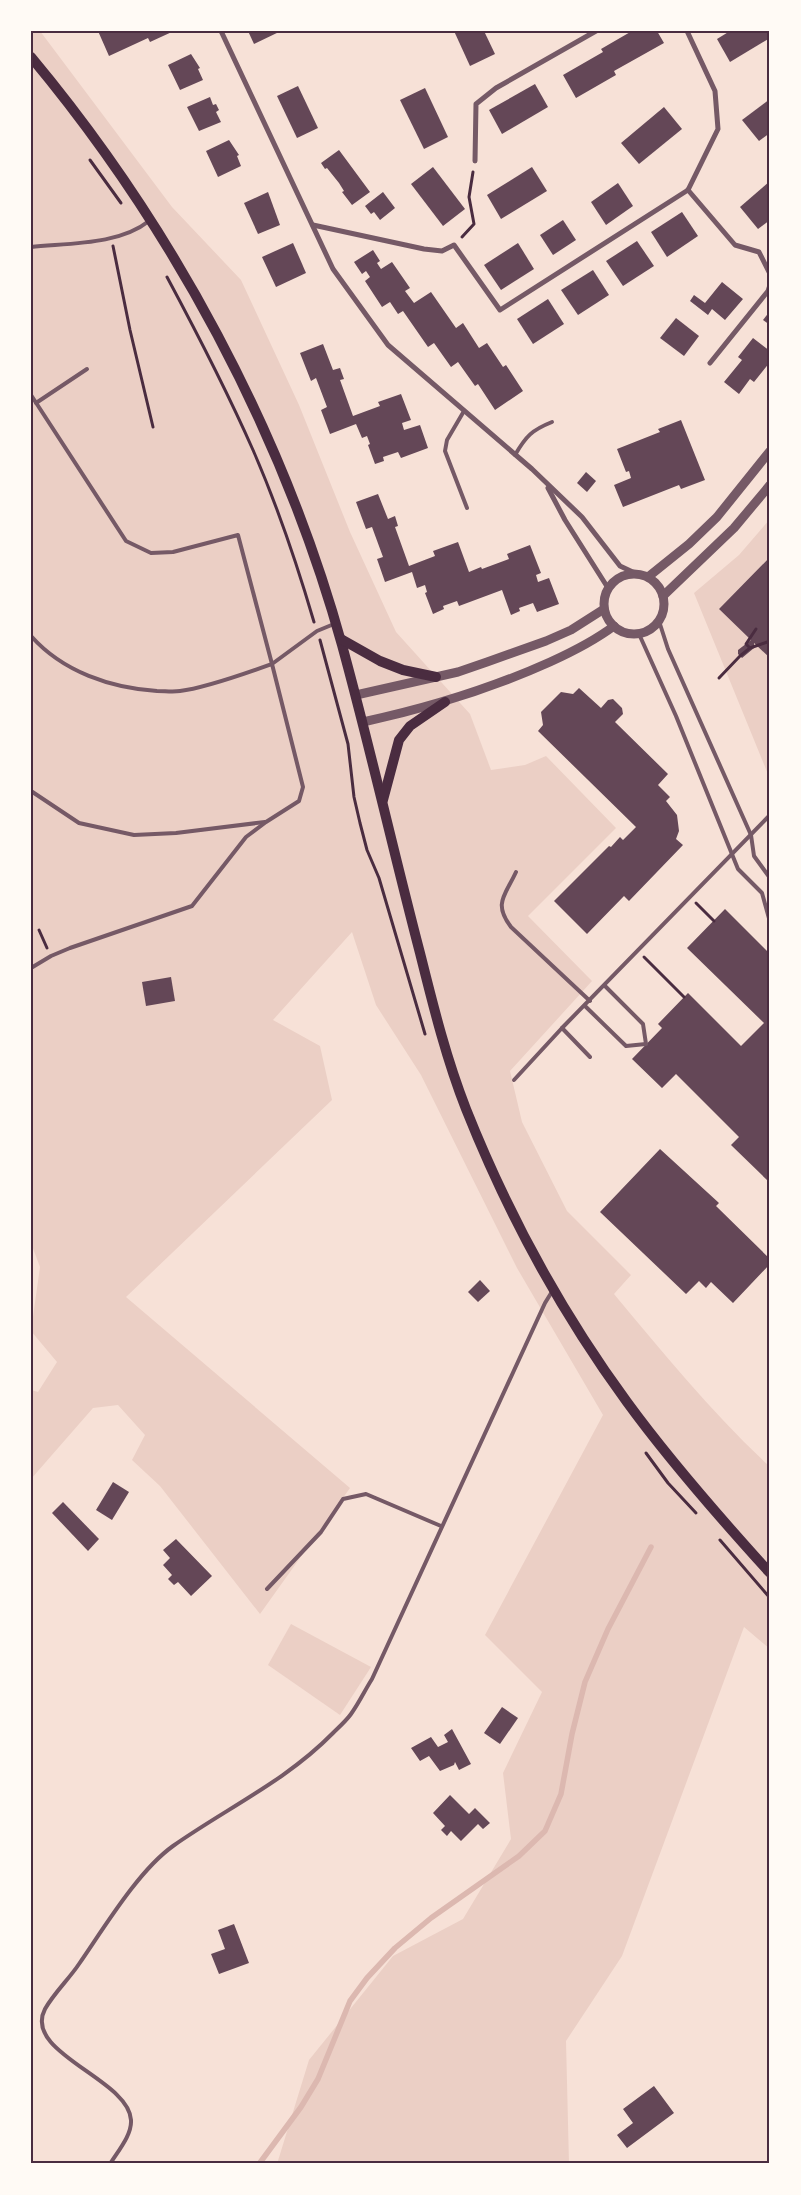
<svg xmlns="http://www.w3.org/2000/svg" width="801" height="2195" viewBox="0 0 801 2195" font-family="Arial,sans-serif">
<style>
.green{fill:#ebcfc5}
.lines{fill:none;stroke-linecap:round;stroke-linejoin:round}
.stream{stroke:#dcb8b0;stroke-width:5.5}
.building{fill:#644757}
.path{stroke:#4a2c40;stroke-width:3}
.service{stroke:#755966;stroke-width:4}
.minor{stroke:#755966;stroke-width:5}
.tertiary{stroke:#755966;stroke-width:9}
.secondary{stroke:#4a2c40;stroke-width:10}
.neatline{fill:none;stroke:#4a2c40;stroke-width:2}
</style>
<rect width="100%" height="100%" fill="#f7e1d7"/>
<g class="green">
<path d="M31 31H40L172 207 241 280 299 405 350 532 396 632 470 714 491 770 525 765 546 756 616 828 528 916 592 981 510 1071 522 1122 567 1211 631 1275 614 1294C664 1354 713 1414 770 1467V1649L744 1627 622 1956 566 2041 569 2164H277L309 2060 393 1956 463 1919 511 1839 503 1773 542 1692 485 1635 603 1415 517 1268 421 1075 376 1005 352 932 273 1020 320 1046 332 1100 126 1297 350 1488 260 1614 160 1486 132 1460 145 1435 118 1405 93 1408 31 1479V1390L38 1392 57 1362 31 1331 40 1267 31 1243Z"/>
<polygon points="770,519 770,557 719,609 770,658 770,779 694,593 739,555"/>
<polygon points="291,1624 371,1667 340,1715 268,1665"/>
</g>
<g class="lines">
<polyline class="stream" points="259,2164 301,2107 318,2079 350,2001 367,1978 395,1948 431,1918 519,1856 545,1831 561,1794 572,1734 585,1682 608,1629 651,1547"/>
</g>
<g class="building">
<polygon points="98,31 174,31 150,42 148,38 109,56"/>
<polygon points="248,31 281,31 254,44"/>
<polygon points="454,31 484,31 495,54 470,66"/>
<polygon points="632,31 657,31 664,43 614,71 616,75 576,98 563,75 603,52 601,49"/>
<polygon points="730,31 770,31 770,38 730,62 717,39"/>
<polygon points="191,54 200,68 198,69 203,80 180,90 168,65"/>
<polygon points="535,84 548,107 502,134 489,110"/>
<polygon points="298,86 318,128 297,138 277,96"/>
<polygon points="425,88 448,137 424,149 400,100"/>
<polygon points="210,97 213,105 216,104 219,110 216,112 221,122 199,131 187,107"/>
<polygon points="770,99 770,133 759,141 742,120"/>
<polygon points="664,107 682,129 639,164 621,143"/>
<polygon points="229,140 239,155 237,156 241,166 218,177 206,151"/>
<polygon points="339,150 370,192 352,205 342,192 344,191 339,183 327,168 325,169 321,163"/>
<polygon points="433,167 465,209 443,226 411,184"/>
<polygon points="532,167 547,191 501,219 487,195"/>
<polygon points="770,181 770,220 758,229 740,207"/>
<polygon points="618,183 633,206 606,225 591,202"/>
<polygon points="268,192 280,225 258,234 244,203"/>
<polygon points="383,192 395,208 380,220 374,212 371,214 365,206"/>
<polygon points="682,212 698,236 667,257 651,232"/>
<polygon points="563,220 576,240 553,255 540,235"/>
<polygon points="637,241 654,266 623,286 606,261"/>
<polygon points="293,243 306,273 276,287 262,257"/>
<polygon points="518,243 534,269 501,290 484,265"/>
<polygon points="373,250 380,261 377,263 381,269 392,262 410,288 405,291 414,303 431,292 456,328 463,323 479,348 487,343 503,367 506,365 523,391 495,410 478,384 475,386 458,362 451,367 434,343 428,347 403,311 398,314 390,302 382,307 365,281 370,277 366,271 362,274 354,262"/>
<polygon points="593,270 609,295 578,315 561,290"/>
<polygon points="722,282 743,299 725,320 712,309 708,315 690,301 694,295 705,303"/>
<polygon points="548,299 564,324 533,344 517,319"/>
<polygon points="770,311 770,325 763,320"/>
<polygon points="676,318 699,336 684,356 660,338"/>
<polygon points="753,338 770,351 770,362 754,382 750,379 739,394 724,382 742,360 738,357"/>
<polygon points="323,344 333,370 340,368 344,379 340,380 353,416 380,406 378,402 401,394 411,420 402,423 404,430 420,425 428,448 401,458 398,452 383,457 384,461 375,464 368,445 370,444 367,436 362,438 356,424 330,434 321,410 327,407 316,378 311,381 300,353"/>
<polygon points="681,420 705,480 681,489 679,485 623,507 614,485 631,478 629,471 626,472 617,449 660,432 658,429"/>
<polygon points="586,472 596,481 587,492 577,483"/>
<polygon points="378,494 388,519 395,516 398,526 395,527 409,566 435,556 433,551 458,542 469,572 481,567 482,569 509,559 507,554 530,545 541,573 536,575 538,582 549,578 559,604 537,612 533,603 519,608 520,611 511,615 502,590 459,606 457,601 443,606 444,609 433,614 425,593 427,592 425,585 417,588 412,572 385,582 377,559 383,557 372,527 366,529 356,502"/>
<polygon points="770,557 770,658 754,643 754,648 742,658 738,654 738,650 751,640 719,609"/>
<polygon points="579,688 601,708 608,700 613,699 622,708 623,714 615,722 668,774 658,785 670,797 666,801 677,815 679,831 676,839 683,845 629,901 624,896 587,934 554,901 609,846 611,847 620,837 623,840 636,827 538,731 543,725 541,712 561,692 573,694"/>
<polygon points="725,909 770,954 770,1177 767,1180 731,1145 739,1137 676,1074 662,1088 632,1059 662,1028 658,1024 688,993 741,1046 764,1023 687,948"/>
<polygon points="171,977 175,1001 146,1006 142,982"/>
<polygon points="660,1149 719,1203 716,1206 770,1259 770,1264 733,1303 711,1282 706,1288 699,1281 686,1294 600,1212"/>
<polygon points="480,1280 490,1291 478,1302 468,1292"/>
<polygon points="113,1482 129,1492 112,1520 96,1510"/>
<polygon points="63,1502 99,1539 88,1551 52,1513"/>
<polygon points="176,1539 212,1576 191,1596 178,1582 174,1585 168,1579 172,1575 163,1565 170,1558 163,1550"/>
<polygon points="502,1707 518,1718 500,1744 484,1733"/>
<polygon points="452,1729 471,1764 459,1770 455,1762 454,1765 440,1771 429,1756 420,1761 411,1748 431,1737 438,1747 448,1742 444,1735"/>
<polygon points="450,1795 469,1814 475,1808 490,1823 483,1829 478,1824 461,1841 451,1831 447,1836 441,1830 445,1826 433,1813"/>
<polygon points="234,1924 249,1963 219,1974 211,1954 225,1949 218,1930"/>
<polygon points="654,2086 674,2113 627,2148 617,2135 633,2123 623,2109"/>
</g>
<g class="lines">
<g class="path">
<polyline points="90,160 121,203"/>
<polyline points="462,237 474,224 469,197 473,172"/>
<polyline points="113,246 130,330 153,427"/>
<path d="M167 277C197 333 227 391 253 450 277 505 297 564 314 622"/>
<polyline points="320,640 348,744 354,797 360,823 367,850 379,878 425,1034"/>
<polyline points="750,648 770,641"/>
<polyline points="719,678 740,656 750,648 746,644 756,629"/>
<polyline points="696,903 714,921"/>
<polyline points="39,930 47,948"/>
<polyline points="644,957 684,997"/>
<polyline points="646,1453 668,1483 696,1513"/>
<polyline points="720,1540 770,1598"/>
</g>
<g class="service">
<path d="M31 247C69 243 119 245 149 221"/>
<path d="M31 395 126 541 151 553 173 552 238 535 272 664C247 673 206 688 180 691 173 692 165 691 157 691 111 688 63 672 31 636"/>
<polyline points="36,403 87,369"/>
<polyline points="464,411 447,440 445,451 467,508"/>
<path d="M515 455C526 436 532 430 552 422"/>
<polyline points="659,621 668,649 751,835 754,856 770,878"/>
<polyline points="639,634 676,716 738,869 762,893 770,922"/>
<polyline points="31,791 79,823 134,835 176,833 265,822"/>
<path d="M516 872C505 896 493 903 511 927L590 1001"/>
<polyline points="31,968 51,956 70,948 192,906 246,837 266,822 299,801 303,787 272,664 317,631 334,624"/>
<polyline points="585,1006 626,1046 646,1044 643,1024 605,986"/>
<polyline points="590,1057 562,1028 770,815"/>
<polyline points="514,1080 562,1028"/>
<polyline points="267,1589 321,1532 343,1499 366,1494 441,1526"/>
<path d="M110 2164C118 2151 132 2135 131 2120 129 2079 22 2053 45 2009 54 1993 69 1979 79 1964 104 1928 138 1871 173 1846 227 1808 286 1781 333 1733 339 1727 346 1721 351 1714 359 1703 365 1690 372 1679L545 1303 553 1290"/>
</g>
<g class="minor">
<polyline points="221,31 333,269 388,345 532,469 582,517 620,566 637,574"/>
<polyline points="687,31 715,91 718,129 688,190"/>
<polyline points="475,161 476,104 496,88 596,31"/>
<polyline points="688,190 735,245 759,252 770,274"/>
<polyline points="313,225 424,249 442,251 454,245 500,310 688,190"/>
<polyline points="710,363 768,291 770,285"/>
<polyline points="548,488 565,520 608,588"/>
</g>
<g class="tertiary">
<circle cx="634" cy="604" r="30"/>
<polyline points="648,577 689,544 717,517 770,451"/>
<polyline points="663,596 734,528 770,485"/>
<polyline points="356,695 458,672 487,662 546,641 571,630 604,609"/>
<path d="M363 722C428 708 490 689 550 662 572 652 594 641 614 626"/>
</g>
<g class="secondary">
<path d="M31 57C172 226 283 432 342 645 370 747 393 850 420 953 433 1005 446 1058 466 1109 507 1212 561 1312 627 1402 670 1461 720 1518 770 1573"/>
<polyline points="341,639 380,661 403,670 436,677"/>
<polyline points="383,800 399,740 410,726 445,702"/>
</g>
</g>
<rect width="801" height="2195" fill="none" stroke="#fffaf5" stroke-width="65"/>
<rect x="32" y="32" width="736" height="2130" class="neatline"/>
</svg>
